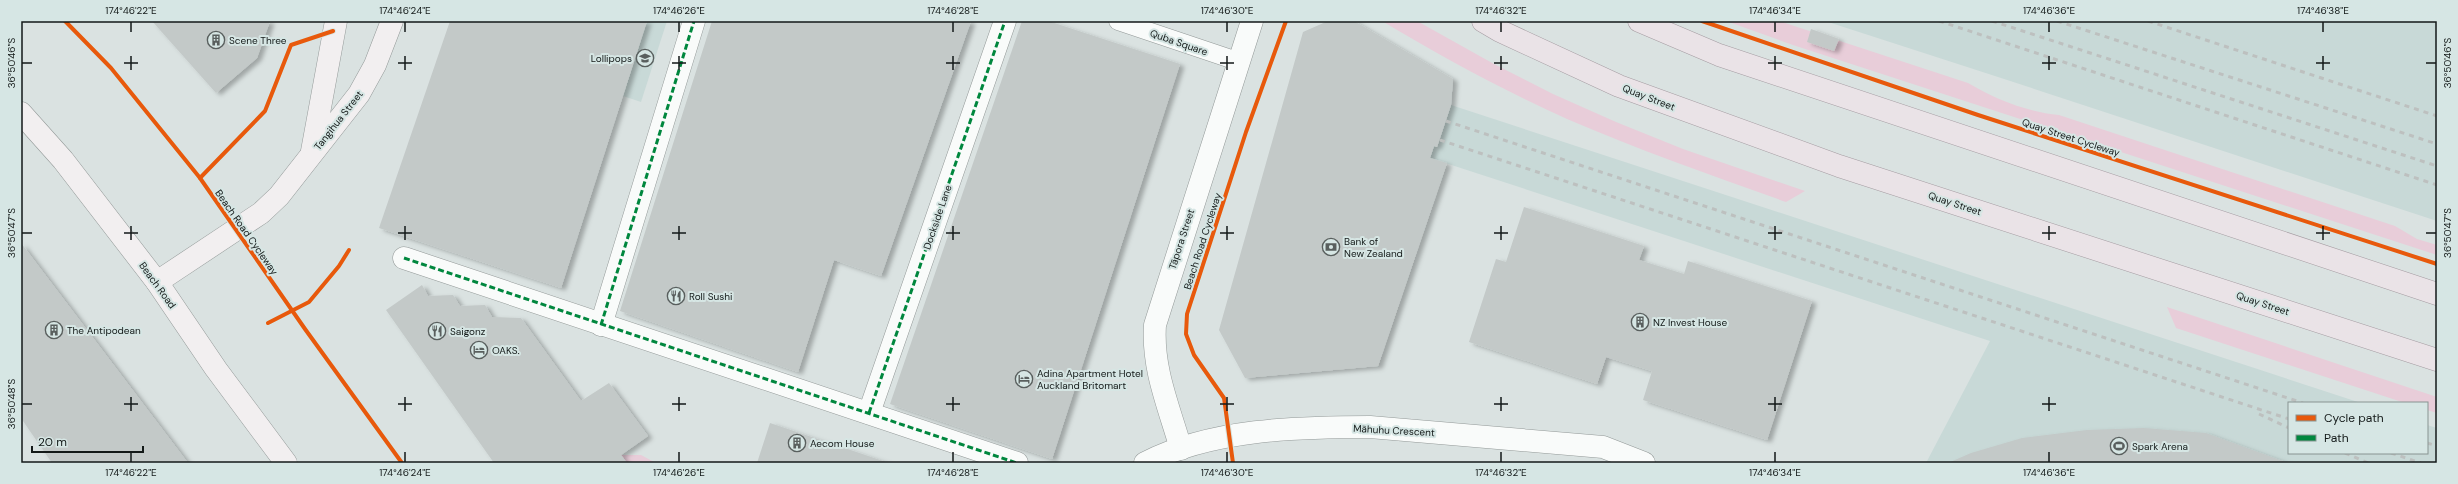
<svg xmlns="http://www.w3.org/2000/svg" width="2458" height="484" viewBox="0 0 2458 484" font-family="'DM Sans',sans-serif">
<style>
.built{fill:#c8d9d7}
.green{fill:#e8cdd9}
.building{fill:#c3c9c8;filter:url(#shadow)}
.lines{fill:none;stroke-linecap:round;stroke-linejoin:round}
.lane-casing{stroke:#939998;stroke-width:19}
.street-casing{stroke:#939998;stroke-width:23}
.secondary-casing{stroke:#939998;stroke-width:23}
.primary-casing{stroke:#a59ca2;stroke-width:23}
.lane{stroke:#f9fbfa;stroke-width:18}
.street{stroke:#f9fbfa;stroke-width:22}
.secondary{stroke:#f2eff0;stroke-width:22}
.primary{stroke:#eae3e7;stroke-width:22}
.rail{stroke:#bdc0bf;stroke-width:3;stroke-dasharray:5 5;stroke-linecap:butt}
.quiet{stroke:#00873e;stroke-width:3;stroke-dasharray:6 3;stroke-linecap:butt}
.cycleway-casing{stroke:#d6e6e4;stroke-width:6}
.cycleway{stroke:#e8590c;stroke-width:4}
.ticks{fill:none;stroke:#131918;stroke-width:1.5}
.labels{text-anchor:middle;stroke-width:4;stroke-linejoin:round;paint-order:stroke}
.poi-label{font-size:10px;fill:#131918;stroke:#d6e6e4;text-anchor:start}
.street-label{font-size:10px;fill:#131918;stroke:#d6e6e4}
.neatline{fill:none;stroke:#131918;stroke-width:1.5}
.ticks-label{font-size:10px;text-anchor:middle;fill:#131918}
</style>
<defs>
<filter id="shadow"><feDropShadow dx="4.5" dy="2.5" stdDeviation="2" flood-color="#0004"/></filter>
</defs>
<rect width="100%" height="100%" fill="#dae2e1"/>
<g class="built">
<polygon points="647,21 667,21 641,102 623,96"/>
<polygon points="1825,21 2437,21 2437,221 1998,77"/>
<polygon points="1451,105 2361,403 2289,403 2289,453 2427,453 2427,425 2437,428 2437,463 1926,463 1990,341 1430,158 1434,146 1437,147"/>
</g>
<g class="green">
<path d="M1382 21H1417L1494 64 1553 94 1616 122 1683 149 1805 191 1786 202C1713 176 1639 150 1567 119 1503 90 1442 57 1382 21Z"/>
<path d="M1726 21H1779L1968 83C1995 99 2027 112 2059 115L2395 226 2417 239 2437 245V255L1793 45Z"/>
<polygon points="2167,307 2437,397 2437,413 2427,410 2427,403 2405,403 2176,328"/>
<polygon points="621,455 641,455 656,463 627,463"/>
</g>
<g class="building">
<polygon points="152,21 270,21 257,58 216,93"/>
<polygon points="450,21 647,21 561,288 379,228"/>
<polygon points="712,21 971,21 881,276 834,260 798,372 620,311"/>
<polygon points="1022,21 1048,21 1180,64 1052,459 890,404"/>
<polygon points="1328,21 1354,21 1453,79 1451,105 1437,147 1434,146 1430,158 1447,163 1378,366 1245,378 1219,330 1303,32"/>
<polygon points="1811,29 1839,39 1834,51 1807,42"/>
<polygon points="1524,207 1644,246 1639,260 1684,274 1688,261 1812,301 1767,440 1643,400 1652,371 1606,357 1597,384 1469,342 1496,259 1506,262"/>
<polygon points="21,243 188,463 52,463 21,418"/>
<polygon points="422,285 428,296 453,295 460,306 485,305 492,317 521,318 581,401 609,383 648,436 621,455 627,463 494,463 386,310"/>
<polygon points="770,423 889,463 757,463"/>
<polygon points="2144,428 2206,433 2288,463 1948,463 1971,453 2022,438 2087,430"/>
</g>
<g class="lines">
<defs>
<polyline id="lane" points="1118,21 1240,62"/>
<g id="street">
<polyline points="404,258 1017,463"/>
<polyline points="601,325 694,21"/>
<polyline points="869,413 1005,21"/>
<path d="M1181 449C1169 407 1152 369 1155 325L1252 21"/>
<path d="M1145 463C1212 429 1296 427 1370 427L1603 447 1644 463"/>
</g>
<g id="secondary">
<polyline points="21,113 63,160 157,282 216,369 286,463"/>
<polyline points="312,151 336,21"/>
<polyline points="157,282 261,213 279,196 359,94 375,65 392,21"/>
</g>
<g id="primary">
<polyline points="1483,21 1500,31 1619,86 1839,166 2437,360"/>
<polyline points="1639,21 1719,55 2437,294"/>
</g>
</defs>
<use href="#lane" class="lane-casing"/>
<use href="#street" class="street-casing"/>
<use href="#secondary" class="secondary-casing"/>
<use href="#primary" class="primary-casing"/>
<use href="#lane" class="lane"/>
<use href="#street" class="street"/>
<use href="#secondary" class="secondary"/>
<use href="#primary" class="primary"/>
<g class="rail">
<polyline points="1939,21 2437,185"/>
<polyline points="1992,21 2437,166"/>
<polyline points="2057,21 2437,144"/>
<polyline points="2148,21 2437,116"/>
<polyline points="1446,121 2303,403"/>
<polyline points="1440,140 2289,419"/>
<polyline points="2259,414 2289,428"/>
<polyline points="2427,443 2437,446"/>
<polyline points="2345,453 2368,463"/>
<polyline points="2391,453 2421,463"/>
</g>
<g class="quiet">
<polyline points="404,258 1017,463"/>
<polyline points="601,325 694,21"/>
<polyline points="869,413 1005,21"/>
</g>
<defs>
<g id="cycleway">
<polyline points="65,21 111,68 200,178 305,329 402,463"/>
<polyline points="1702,21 1978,115 2437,264"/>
<polyline points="200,178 265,111 291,45 333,31"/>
<polyline points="268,323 309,302 339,266 349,250"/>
<polyline points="1233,463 1224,398 1194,355 1186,334 1187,314 1246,132 1286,21"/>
</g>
</defs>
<use href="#cycleway" class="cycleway-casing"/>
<use href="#cycleway" class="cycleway"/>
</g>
<path class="ticks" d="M131 22V32M405 22V32M679 22V32M953 22V32M1227 22V32M1501 22V32M1775 22V32M2049 22V32M2323 22V32M131 56V70M405 56V70M679 56V70M953 56V70M1227 56V70M1501 56V70M1775 56V70M2049 56V70M2323 56V70M22 63H32M124 63H138M398 63H412M672 63H686M946 63H960M1220 63H1234M1494 63H1508M1768 63H1782M2042 63H2056M2316 63H2330M2426 63H2436M131 226V240M405 226V240M679 226V240M953 226V240M1227 226V240M1501 226V240M1775 226V240M2049 226V240M2323 226V240M22 233H32M124 233H138M398 233H412M672 233H686M946 233H960M1220 233H1234M1494 233H1508M1768 233H1782M2042 233H2056M2316 233H2330M2426 233H2436M131 397V411M405 397V411M679 397V411M953 397V411M1227 397V411M1501 397V411M1775 397V411M2049 397V411M22 404H32M124 404H138M398 404H412M672 404H686M946 404H960M1220 404H1234M1494 404H1508M1768 404H1782M2042 404H2056M131 452V462M405 452V462M679 452V462M953 452V462M1227 452V462M1501 452V462M1775 452V462M2049 452V462"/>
<defs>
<symbol id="building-ring" viewBox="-11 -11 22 22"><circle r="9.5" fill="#d6e6e4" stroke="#595f5e" stroke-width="1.5"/><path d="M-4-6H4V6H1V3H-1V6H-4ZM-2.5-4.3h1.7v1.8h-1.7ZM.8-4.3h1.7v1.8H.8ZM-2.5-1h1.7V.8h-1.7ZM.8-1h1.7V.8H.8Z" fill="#595f5e"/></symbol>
<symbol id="school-ring" viewBox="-11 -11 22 22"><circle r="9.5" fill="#d6e6e4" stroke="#595f5e" stroke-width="1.5"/><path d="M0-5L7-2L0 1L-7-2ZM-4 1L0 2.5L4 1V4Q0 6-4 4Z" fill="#595f5e"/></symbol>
<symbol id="bank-ring" viewBox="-11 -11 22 22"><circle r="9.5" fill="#d6e6e4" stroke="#595f5e" stroke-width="1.5"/><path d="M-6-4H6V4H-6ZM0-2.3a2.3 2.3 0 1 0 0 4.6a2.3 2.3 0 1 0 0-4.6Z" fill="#595f5e"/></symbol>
<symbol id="restaurant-ring" viewBox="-11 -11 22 22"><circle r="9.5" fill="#d6e6e4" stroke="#595f5e" stroke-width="1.5"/><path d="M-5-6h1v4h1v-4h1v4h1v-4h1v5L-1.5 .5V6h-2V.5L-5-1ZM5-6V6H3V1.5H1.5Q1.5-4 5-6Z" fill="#595f5e"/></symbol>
<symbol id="hotel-ring" viewBox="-11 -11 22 22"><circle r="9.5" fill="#d6e6e4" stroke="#595f5e" stroke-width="1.5"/><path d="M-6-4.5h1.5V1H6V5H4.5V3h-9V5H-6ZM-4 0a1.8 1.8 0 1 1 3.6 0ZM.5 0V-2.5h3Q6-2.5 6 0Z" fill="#595f5e"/></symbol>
<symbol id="stadium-ring" viewBox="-11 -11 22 22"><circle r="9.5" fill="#d6e6e4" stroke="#595f5e" stroke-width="1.5"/><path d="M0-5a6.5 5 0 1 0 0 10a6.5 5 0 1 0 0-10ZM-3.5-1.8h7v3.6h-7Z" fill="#595f5e"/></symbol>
</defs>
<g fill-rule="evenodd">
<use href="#building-ring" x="206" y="30" width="20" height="20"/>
<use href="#school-ring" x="635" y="48" width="20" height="20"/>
<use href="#bank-ring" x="1321" y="237" width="20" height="20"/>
<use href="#restaurant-ring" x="666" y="286" width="20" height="20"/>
<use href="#building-ring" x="1630" y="312" width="20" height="20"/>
<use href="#building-ring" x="44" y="320" width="20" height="20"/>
<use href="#restaurant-ring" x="427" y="321" width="20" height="20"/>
<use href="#hotel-ring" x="469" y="340" width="20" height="20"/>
<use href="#hotel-ring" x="1014" y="369" width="20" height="20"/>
<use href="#building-ring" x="787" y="433" width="20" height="20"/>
<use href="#stadium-ring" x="2109" y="436" width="20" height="20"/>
</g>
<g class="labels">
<g class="poi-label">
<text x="229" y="44">Scene Three</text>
<text x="632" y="62" text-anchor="end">Lollipops</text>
<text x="1344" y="245">Bank of<tspan x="1344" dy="12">New Zealand</tspan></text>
<text x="689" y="300">Roll Sushi</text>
<text x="1653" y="326">NZ Invest House</text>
<text x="67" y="334">The Antipodean</text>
<text x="450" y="335">Saigonz</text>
<text x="492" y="354">OAKS.</text>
<text x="1037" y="377">Adina Apartment Hotel<tspan x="1037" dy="12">Auckland Britomart</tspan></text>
<text x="810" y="447">Aecom House</text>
<text x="2132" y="450">Spark Arena</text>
</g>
<g class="street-label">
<text transform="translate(1179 42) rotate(19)" y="4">Quba Square</text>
<text transform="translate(1649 97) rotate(21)" y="4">Quay Street</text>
<text transform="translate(338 120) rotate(-52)" y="4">Tangihua Street</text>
<text transform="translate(2071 137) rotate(18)" y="4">Quay Street Cycleway</text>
<text transform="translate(1955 203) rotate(18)" y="4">Quay Street</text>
<text transform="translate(937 217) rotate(-71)" y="4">Dockside Lane</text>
<text transform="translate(247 232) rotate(55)" y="4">Beach Road Cycleway</text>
<text transform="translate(1181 239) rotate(-72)" y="4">Tāpora Street</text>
<text transform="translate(1202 241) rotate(-72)" y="4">Beach Road Cycleway</text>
<text transform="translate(158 285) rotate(54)" y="4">Beach Road</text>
<text transform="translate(2263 303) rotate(18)" y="4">Quay Street</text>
<text transform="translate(1394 430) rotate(3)" y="4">Māhuhu Crescent</text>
</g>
</g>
<rect width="2458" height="484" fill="none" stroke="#d6e6e4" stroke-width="44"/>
<rect x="2288" y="402" width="140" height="52" fill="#d6e6e4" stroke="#889492"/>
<rect x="2296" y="415" width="20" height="6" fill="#e8590c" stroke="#889492"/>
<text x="2324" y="422" font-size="12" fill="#131918">Cycle path</text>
<rect x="2296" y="435" width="20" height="6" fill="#00873e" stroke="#889492"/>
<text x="2324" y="442" font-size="12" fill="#131918">Path</text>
<path d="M32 446v6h111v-6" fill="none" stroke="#131918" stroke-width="2"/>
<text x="38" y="446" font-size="12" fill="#131918" stroke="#d6e6e4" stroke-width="3" paint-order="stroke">20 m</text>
<rect x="22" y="22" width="2414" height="440" class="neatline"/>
<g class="ticks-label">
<text x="131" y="14">174°46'22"E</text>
<text x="405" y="14">174°46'24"E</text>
<text x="679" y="14">174°46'26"E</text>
<text x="953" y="14">174°46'28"E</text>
<text x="1227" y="14">174°46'30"E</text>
<text x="1501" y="14">174°46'32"E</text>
<text x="1775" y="14">174°46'34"E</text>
<text x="2049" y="14">174°46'36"E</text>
<text x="2323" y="14">174°46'38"E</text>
<text transform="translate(11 63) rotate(-90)" y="4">36°50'46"S</text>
<text transform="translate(2447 63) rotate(-90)" y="4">36°50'46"S</text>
<text transform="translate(11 233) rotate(-90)" y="4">36°50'47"S</text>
<text transform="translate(2447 233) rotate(-90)" y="4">36°50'47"S</text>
<text transform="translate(11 404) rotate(-90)" y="4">36°50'48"S</text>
<text x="131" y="476">174°46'22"E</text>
<text x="405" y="476">174°46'24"E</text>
<text x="679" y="476">174°46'26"E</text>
<text x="953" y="476">174°46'28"E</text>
<text x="1227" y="476">174°46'30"E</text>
<text x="1501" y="476">174°46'32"E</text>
<text x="1775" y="476">174°46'34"E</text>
<text x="2049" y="476">174°46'36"E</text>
</g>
</svg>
